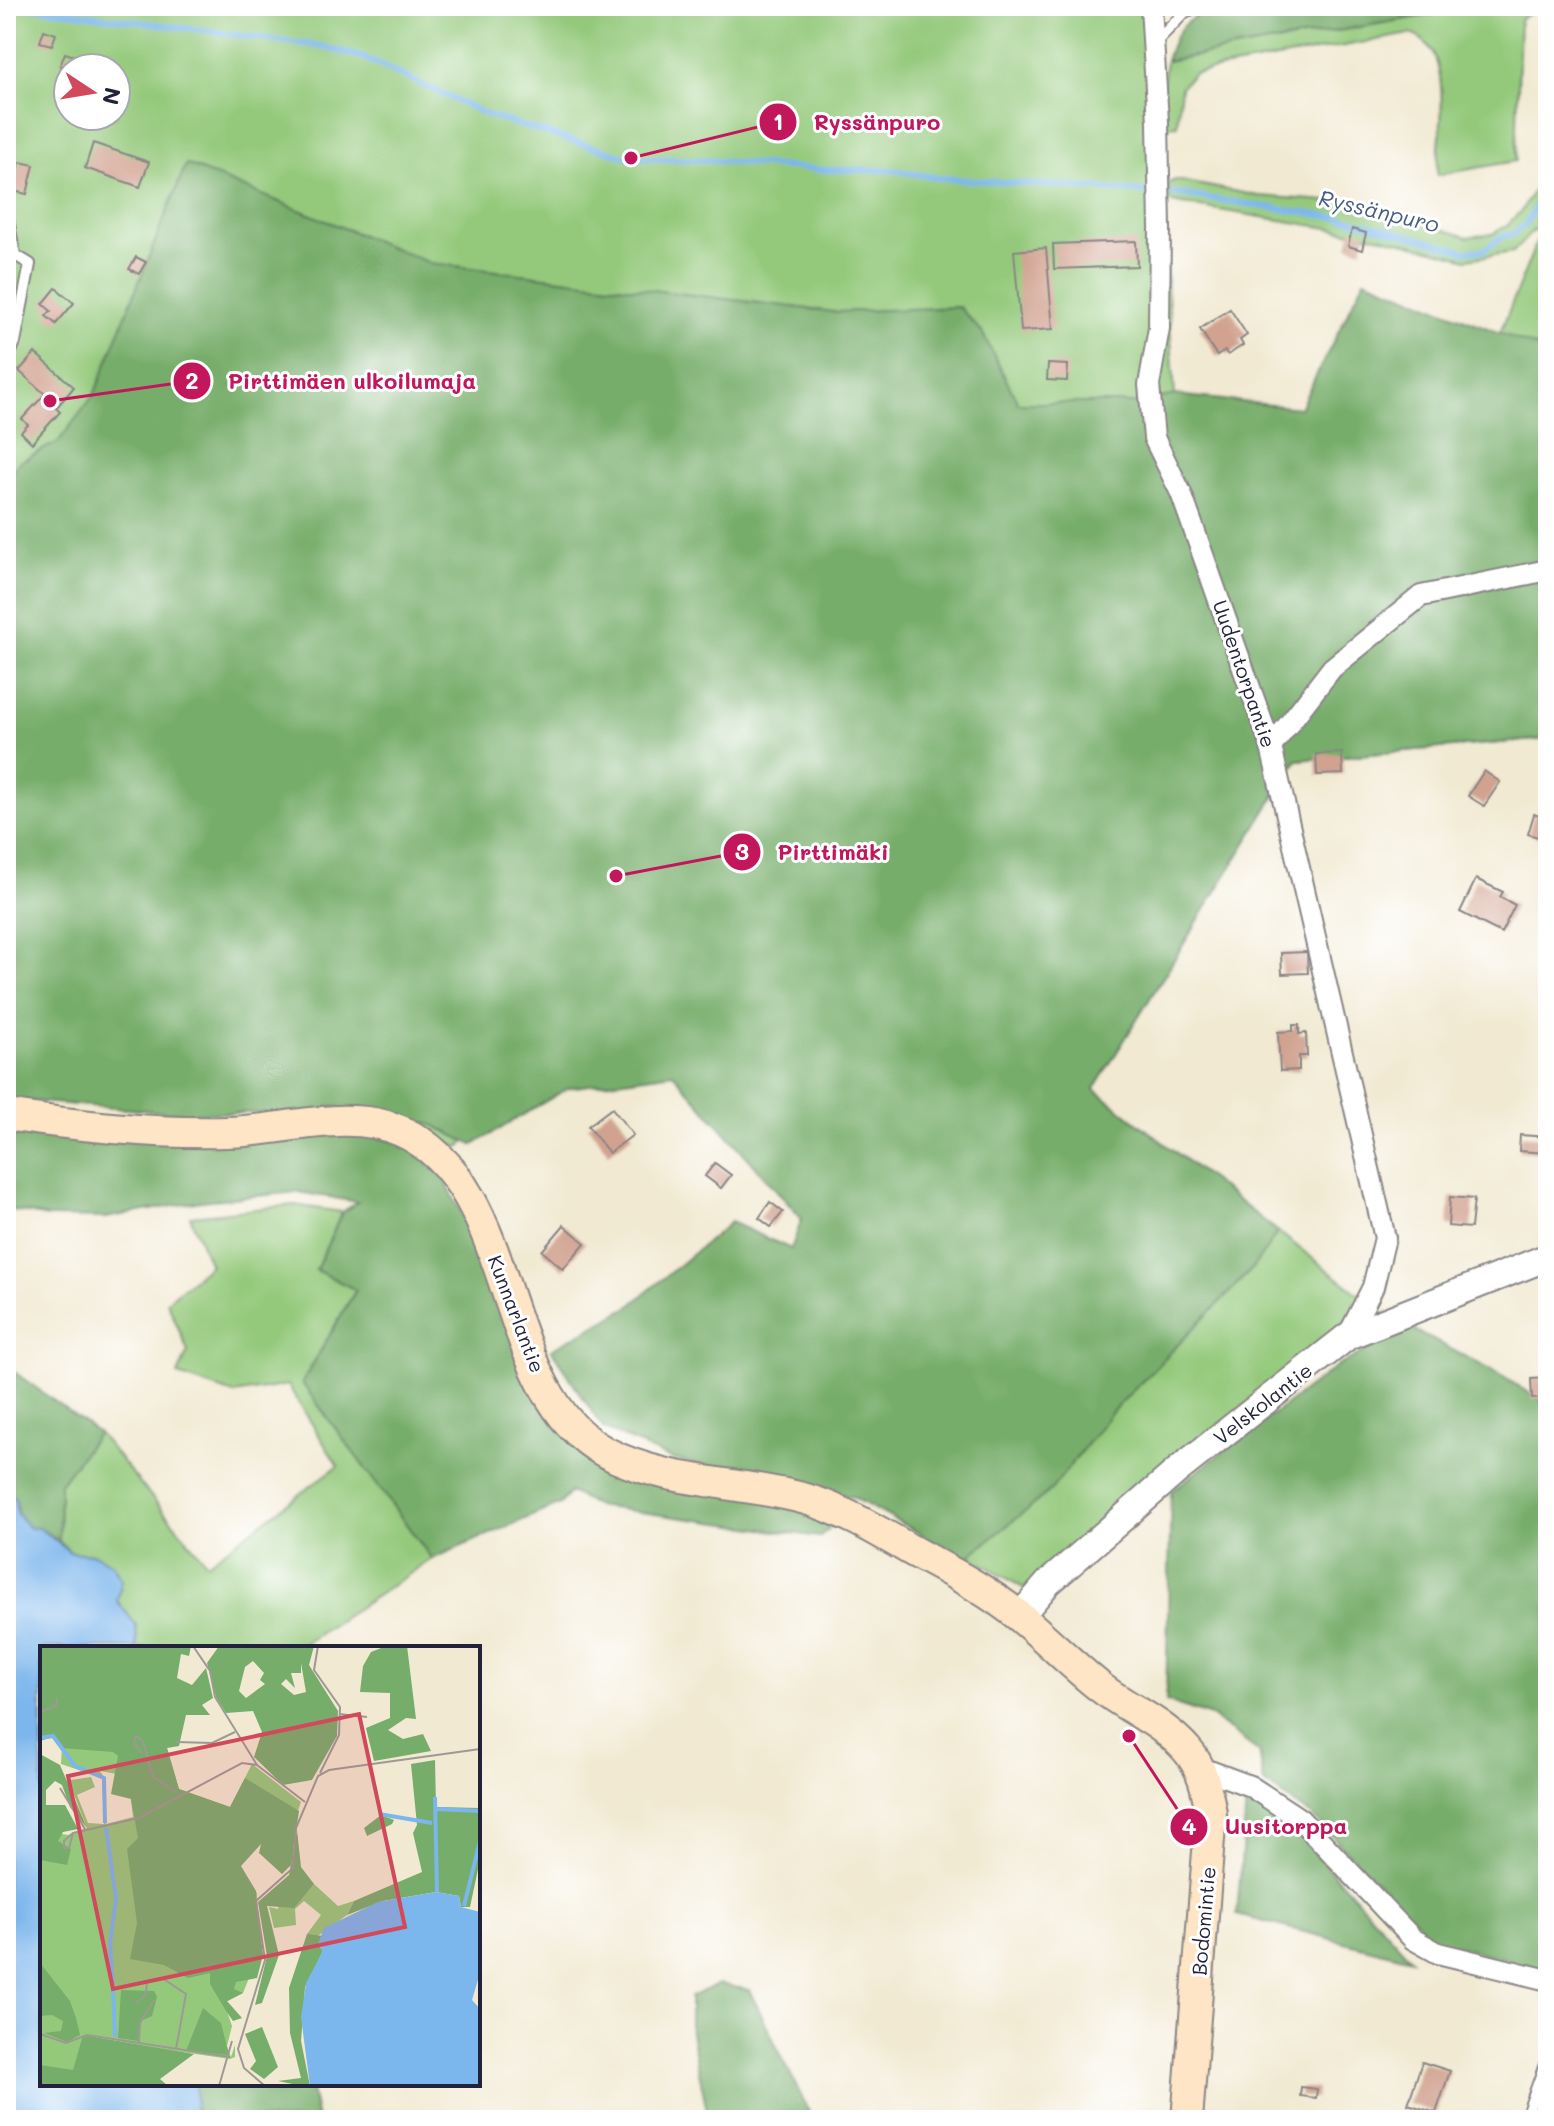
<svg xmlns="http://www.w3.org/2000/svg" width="1554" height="2126" viewBox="0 0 1554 2126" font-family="Mali,sans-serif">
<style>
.green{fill:#94c97b;stroke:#5b765b;stroke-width:2;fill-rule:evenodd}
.forest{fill:#77ad6b;stroke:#4c6853;stroke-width:2}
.water{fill:#7bb6ec;stroke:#4e6c94;stroke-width:2}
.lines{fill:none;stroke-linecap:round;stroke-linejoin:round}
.stream{stroke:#7bb6ec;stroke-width:6}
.building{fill:#d1a290}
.service-casing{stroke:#8a8686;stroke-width:14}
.minor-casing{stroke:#8a8686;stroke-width:24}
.tertiary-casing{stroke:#8a8686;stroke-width:30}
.secondary-casing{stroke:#8a8686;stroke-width:34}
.service{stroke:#fff;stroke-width:10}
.minor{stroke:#fff;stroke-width:20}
.tertiary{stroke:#fff;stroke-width:26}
.secondary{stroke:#fde5c5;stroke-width:30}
.labels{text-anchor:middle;stroke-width:6;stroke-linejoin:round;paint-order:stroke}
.street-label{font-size:20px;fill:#22223b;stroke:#fff}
.water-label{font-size:22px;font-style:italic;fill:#465d82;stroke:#fff}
.inset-river{fill:none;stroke:#7bb6ec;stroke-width:4}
.inset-road{fill:none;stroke:#9e9995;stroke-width:2}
.view{fill:#d1495b;fill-opacity:0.15;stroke:#d1495b;stroke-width:4}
.inset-edge{fill:none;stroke:#22223b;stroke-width:4}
.leader{fill:none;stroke:#c2185b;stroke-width:3}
.callout-dot{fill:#c2185b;stroke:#fff;stroke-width:3}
.mark-label{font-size:24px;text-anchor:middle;font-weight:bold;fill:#fff}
.callout-label{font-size:22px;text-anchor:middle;font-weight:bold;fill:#c2185b;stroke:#fff;stroke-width:6;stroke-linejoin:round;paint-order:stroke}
</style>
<rect width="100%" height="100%" fill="#fff"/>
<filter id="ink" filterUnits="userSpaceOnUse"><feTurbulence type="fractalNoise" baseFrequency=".0125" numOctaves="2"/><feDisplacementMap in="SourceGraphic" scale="16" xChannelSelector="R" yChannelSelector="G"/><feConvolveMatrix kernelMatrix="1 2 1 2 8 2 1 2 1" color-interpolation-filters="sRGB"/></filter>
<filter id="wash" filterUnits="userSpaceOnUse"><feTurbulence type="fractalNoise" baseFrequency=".006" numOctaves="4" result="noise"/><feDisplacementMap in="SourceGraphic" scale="32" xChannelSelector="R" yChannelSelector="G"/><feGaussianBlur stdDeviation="1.8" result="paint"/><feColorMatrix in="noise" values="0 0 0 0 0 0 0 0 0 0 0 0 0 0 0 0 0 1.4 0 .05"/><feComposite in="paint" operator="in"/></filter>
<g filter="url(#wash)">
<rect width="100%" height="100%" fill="#f1e9d1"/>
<g class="green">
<path d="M6 6H1148L1175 396 1463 425 1547 216 1513 252 1467 259 1383 237 1170 202 1168 183 1176 180 1259 196 1354 203 1468 237 1492 234 1506 226 1522 210 1548 166V739L1297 760 1094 1089 1369 1302 1025 1589 766 1434 1034 1071 610 977 460 1147 6 956ZM68 68H116V116H68Z"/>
<path d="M1480 6H1542L1520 19 1516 161 1437 175C1438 136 1457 46 1410 34L1194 73 1181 87 1177 125 1166 126 1162 90 1166 61Z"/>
<polygon points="294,1205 342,1212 316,1270 356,1289 302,1383 432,1559 297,1648 137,1648 136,1625 117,1601 122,1580 70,1552 59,1541 60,1484 98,1433 207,1563 338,1466 288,1385 234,1394 178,1375 188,1351 167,1301 210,1265 190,1216"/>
</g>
<g class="forest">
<path d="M1218 6H1480L1166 61C1175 28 1186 18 1218 6Z"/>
<polygon points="186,164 430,263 834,312 959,307 982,332 1018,403 1136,403 1175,395 1300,408 1365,279 1548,352 1548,739 1297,760 1094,1089 1278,1232 1252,1269 1111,1413 1051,1490 966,1559 853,1497 671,1459 603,1428 551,1349 629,1307 731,1222 791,1249 802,1219 673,1073 568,1088 473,1145 433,1125 376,1113 177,1113 16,1100 6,1095 6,481 19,462 58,442 94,395"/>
<path d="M6 1124 343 1129C390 1139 414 1143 446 1182L570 1437 838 1522 820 1537 597 1506 570 1492 560 1504 432 1559 302 1383 356 1290 316 1270 342 1212 358 1202 298 1192 201 1201 106 1218 48 1217 6 1209Z"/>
<polygon points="1408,1327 1497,1373 1548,1405 1548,1970 1435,1941 1312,1816 1264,1783 1259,1752 1211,1716 1166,1701 1171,1491 1336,1367"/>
<polygon points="6,1366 98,1433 60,1484 59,1541 39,1528 29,1528 17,1513 17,1504 10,1497 6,1498"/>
<polygon points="1246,1801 1294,1830 1411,1959 1237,1915"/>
<polygon points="719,1984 749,1990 813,2120 709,2120 690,2028 690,1997"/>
<polygon points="196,2084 310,2084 317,2120 195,2120"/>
</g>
<polygon class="water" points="10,1497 15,1497 17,1514 29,1528 39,1528 70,1552 94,1554 112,1564 122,1580 117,1601 136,1625 137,1648 42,1648 42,2084 196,2084 195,2120 6,2120 6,1498"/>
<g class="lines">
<g class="stream">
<polyline points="23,6 319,46 362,57 492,117 631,158 704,160 826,170 892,170 940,178 1145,192"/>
<polyline points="1173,193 1353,220 1465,251 1484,250 1501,237 1514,234 1524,226 1548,185"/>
<polyline points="827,2120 829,2115"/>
</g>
</g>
<g id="blocks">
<g class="building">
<polygon points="44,30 56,34 52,45 40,42"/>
<polygon points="65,53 87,60 84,68 60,66"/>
<polygon points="93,143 149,162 140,187 85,168"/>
<polygon points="20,162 34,165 27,194 13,191"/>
<polygon points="1352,229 1366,233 1362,250 1348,246"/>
<polygon points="1136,241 1137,266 1054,269 1053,244"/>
<polygon points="1046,248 1053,329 1021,331 1014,251"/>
<polygon points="136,257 146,262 139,274 129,269"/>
<polygon points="56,288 74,303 56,324 46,316 51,311 43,304"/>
<polygon points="1230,309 1247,335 1240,340 1243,345 1228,355 1225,351 1217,356 1200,329"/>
<polygon points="35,353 74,387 56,408 60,412 32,443 21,432 28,425 22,419 45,394 19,371"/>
<polygon points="1048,364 1068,365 1067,381 1047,380"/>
<polygon points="1342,753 1343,774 1317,775 1316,754"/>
<polygon points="1484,771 1500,782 1484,806 1468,796"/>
<polygon points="1534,814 1548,819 1548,840 1528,834"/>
<polygon points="1476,879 1503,892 1500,897 1515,905 1501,933 1460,912"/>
<polygon points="1307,952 1308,973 1282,974 1281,953"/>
<polygon points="1293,1025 1299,1025 1299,1034 1306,1033 1307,1056 1299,1056 1299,1070 1280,1071 1278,1032 1293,1031"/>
<polygon points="612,1108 633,1135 609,1153 588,1126"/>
<polygon points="1520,1135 1548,1137 1547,1153 1519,1151"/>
<polygon points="715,1163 731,1175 721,1188 705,1176"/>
<polygon points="1450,1197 1474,1199 1471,1228 1448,1226"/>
<polygon points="770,1202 783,1212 771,1227 759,1218"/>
<polygon points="564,1225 585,1243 563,1269 542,1251"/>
<polygon points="1548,1378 1548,1398 1532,1399 1531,1379"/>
<polygon points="1422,2062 1450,2071 1436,2113 1408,2104"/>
<polygon points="1301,2087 1317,2089 1316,2098 1300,2096"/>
<polygon points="1371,2113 1397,2116 1397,2120 1370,2120"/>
</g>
</g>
</g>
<g filter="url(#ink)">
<use href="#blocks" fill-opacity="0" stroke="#8a8686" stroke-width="2"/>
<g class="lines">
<defs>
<g id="service">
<polyline points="1154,44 1185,12 1200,6"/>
<polyline points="6,209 15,255 30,264 15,342 6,363"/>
<polyline points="1525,2120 1548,2056"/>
</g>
<g id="minor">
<polyline points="1151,6 1158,122 1160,228 1159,328 1149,385 1154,438 1181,493 1271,747 1385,1238 1373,1287 1348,1336"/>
<polyline points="1271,747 1332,668 1421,596 1548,570"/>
<polyline points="1199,1767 1250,1786 1300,1819 1413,1939 1438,1953 1548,1980"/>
</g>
<polyline id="tertiary" points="1019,1617 1048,1583 1178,1470 1348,1336 1548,1257"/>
<path id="secondary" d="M6 1115C78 1126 154 1134 227 1132 283 1131 348 1108 401 1131 521 1184 493 1391 605 1452 665 1484 741 1481 806 1499 843 1510 876 1530 909 1549 947 1570 986 1589 1020 1617 1047 1639 1072 1665 1100 1687 1128 1709 1164 1723 1187 1750 1203 1768 1207 1790 1211 1813L1187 2120"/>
</defs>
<use href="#service" class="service-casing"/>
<use href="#minor" class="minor-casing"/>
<use href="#tertiary" class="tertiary-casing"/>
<use href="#secondary" class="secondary-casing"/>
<use href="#service" class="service"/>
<use href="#minor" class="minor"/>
<use href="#tertiary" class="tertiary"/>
<use href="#secondary" class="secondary"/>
</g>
</g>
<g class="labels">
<g class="street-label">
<text transform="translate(1244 674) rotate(71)" y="7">Uudentorpantie</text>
<text transform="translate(516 1314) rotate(69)" y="7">Kunnarlantie</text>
<text transform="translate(1263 1404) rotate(-38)" y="7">Velskolantie</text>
<text transform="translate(1204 1921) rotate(-85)" y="7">Bodomintie</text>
</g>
<g class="water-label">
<text transform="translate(1379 211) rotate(13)" y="8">Ryssänpuro</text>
</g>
</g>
<g transform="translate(40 1646)">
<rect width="440" height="440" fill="#f1e9d1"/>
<path d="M22 99 127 102 139 143 190 161 212 118 261 156 247 196 190 171 189 231 217 247 200 334 209 332 203 347 184 357 192 380 187 400 191 411 195 399V411L190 413 128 404 56 391 43 440H0V184L28 189 47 182 26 128 31 134 51 131 55 141 37 149 48 177 64 178 62 132 21 118ZM60 125 88 130 93 171 66 178V134ZM274 238 298 260 314 255 307 269 275 292 267 288 281 269 264 255 255 263 256 279 234 282 229 261 238 263 239 257 254 261Z" fill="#94c97b" fill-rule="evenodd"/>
<path d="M0 0H151L149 10 141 8 137 32 152 39 166 22 173 52 162 59 170 69H146L139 100 127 102 139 143 190 161 205 132 259 165 251 219 242 228 219 207 221 198 201 220 216 245 223 309 217 332 196 336 194 343 203 347 187 355 202 372 193 375 186 365 170 338V327L148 332 124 319 90 313 97 277 87 203 98 192 91 153 71 148 78 110 73 106 21 102 13 91 0 95ZM179 0H274L269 19 298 65 297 90 272 134 243 139 214 111 222 86 213 65 186 67 176 51 167 17ZM213 15 224 27 220 34 225 38 206 52 199 45 205 21ZM261 17 266 46 254 49 241 38 246 33 255 42 251 27H261ZM346 0H367L376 73 366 72 348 84 363 93 383 88 391 105 334 115 326 82 350 72V47L320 46 323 20 331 6ZM0 108 20 119 47 182 30 161 22 139 15 135 6 144V159H25L38 183 23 186 18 195 31 203 27 219 0 214ZM395 114 396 161 440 162V214L430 261H421L419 250 396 246 343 255 307 269 314 255 382 226 373 187 377 179 371 118ZM341 169 354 174 352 178 327 190 324 182ZM257 184 261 221 274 238 254 262 227 260 239 309 222 357 215 359 227 310 218 256 249 229ZM267 288 283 290 278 298 283 305 265 341 261 395 270 440H262L238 435 261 432 250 387 249 342ZM0 317 30 355 36 372 40 389 27 396 4 387 21 385 23 375 12 369 0 370ZM81 344 114 345 117 351 112 370 101 375 98 395 78 392ZM163 362 181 377 189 409 146 405ZM222 381 238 421 224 433 210 423 216 415 205 388ZM43 389 55 391 154 408 120 433 128 440H0V419L33 424Z" fill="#77ad6b" fill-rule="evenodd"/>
<path d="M396 246 419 250 421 261 440 266V327L432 354 440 363V440H270L261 371 266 337 283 305 278 298 284 282 338 256Z" fill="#7bb6ec"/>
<path class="inset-river" d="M0 92 13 90 35 120 64 132 65 177M395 151 397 246M396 163 440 165M339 168 392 177M66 182 76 252 70 298 73 340M424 260 440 195M73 343 75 391"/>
<path class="inset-road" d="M153 0 170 25 175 51 217 119 265 156M278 0 274 24 300 61 299 89 280 127M0 66 16 60 17 52M299 68 327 71M136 96 172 97 195 86M103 108 94 97 96 90 103 95 113 131 137 147M20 142 45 183M33 187 29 202H24V195L33 187 99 172 202 117 217 119M98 337 122 332 146 348 136 403M96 357 106 349 107 334M0 388 26 397 47 389 190 411M99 397 100 377 114 354M179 440 192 395M225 440 204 422 198 403 225 314 216 255 253 222 256 182 278 130 289 124 440 103"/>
<path class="view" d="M319 68 365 281 73 343 28 130Z"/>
<rect width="440" height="440" class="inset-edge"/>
</g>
<path class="leader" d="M631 158L778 122M50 401L192 381M616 876L742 852M1129 1736L1189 1827"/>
<g class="callout-dot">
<circle cx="631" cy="158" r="8"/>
<circle cx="50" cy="401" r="8"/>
<circle cx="616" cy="876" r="8"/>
<circle cx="1129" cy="1736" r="8"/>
<circle cx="778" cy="122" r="20"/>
<circle cx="192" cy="381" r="20"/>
<circle cx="742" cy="852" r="20"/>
<circle cx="1189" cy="1827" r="20"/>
</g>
<g class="mark-label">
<text x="778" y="130">1</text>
<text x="192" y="389">2</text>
<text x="742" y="860">3</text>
<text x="1189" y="1835">4</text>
</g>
<g class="callout-label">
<text x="877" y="130">Ryssänpuro</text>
<text x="352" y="389">Pirttimäen ulkoilumaja</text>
<text x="833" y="860">Pirttimäki</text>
<text x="1286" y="1834">Uusitorppa</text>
</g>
<rect width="1554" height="2126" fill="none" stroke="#fff" stroke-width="32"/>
<g transform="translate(92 92) rotate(102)"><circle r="38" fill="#ffffff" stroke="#a7a7b1" stroke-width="2"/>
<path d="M0-6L14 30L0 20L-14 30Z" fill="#d1495b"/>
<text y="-12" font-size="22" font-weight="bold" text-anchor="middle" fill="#22223b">N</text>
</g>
</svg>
